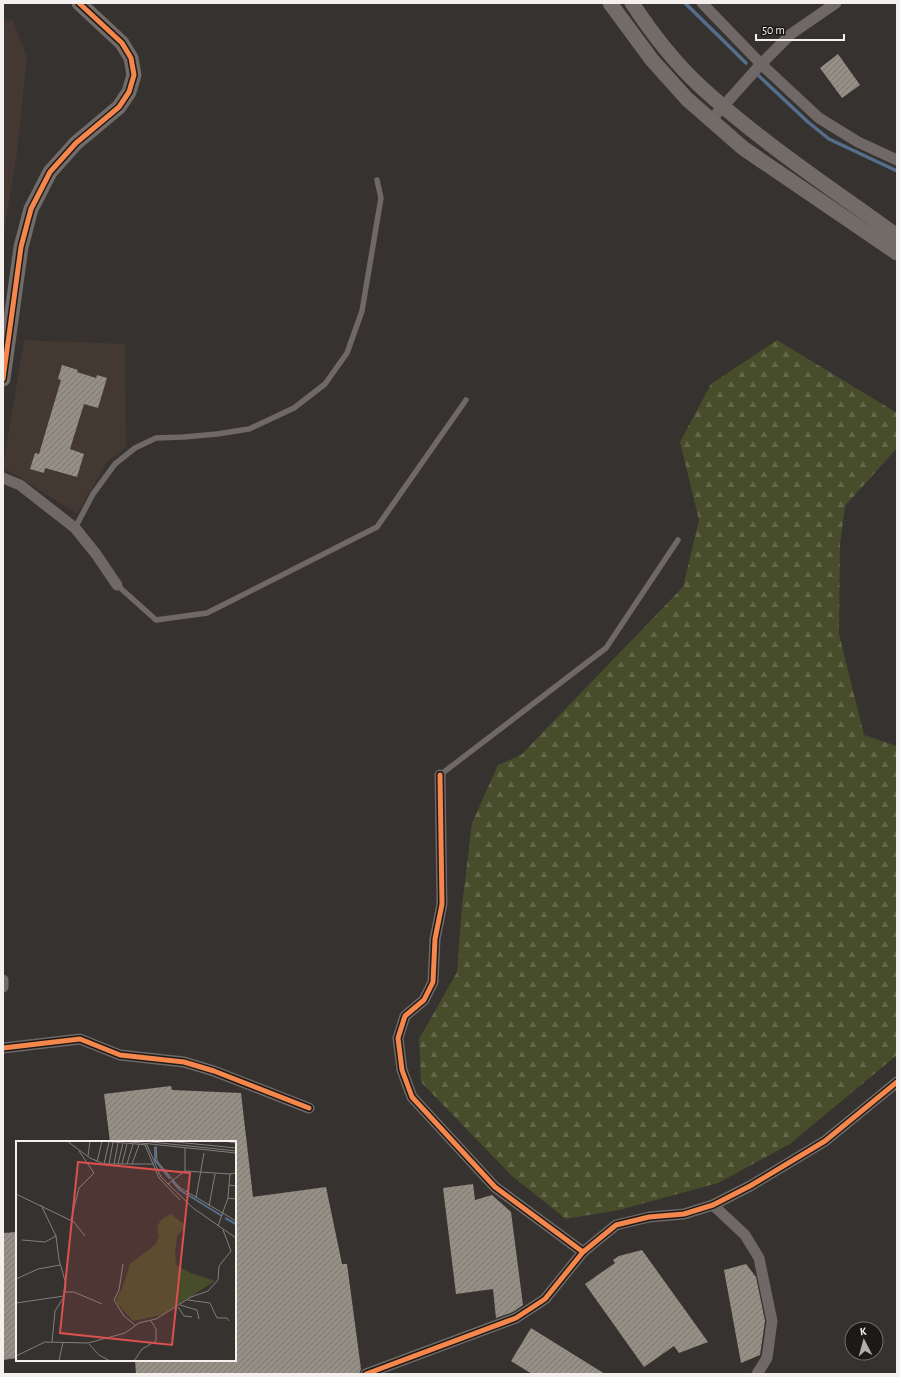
<svg xmlns="http://www.w3.org/2000/svg" width="900" height="1377" viewBox="0 0 900 1377" font-family="'Alegreya Sans',sans-serif">
<style>
.built{fill:#433932}
.forest{fill:url(#forest-firs)}
.lines{fill:none;stroke-linecap:round;stroke-linejoin:round}
.stream{stroke:#556e8c;stroke-width:3.5}
.building{fill:url(#building-hatch)}
.lane{stroke:#706866;stroke-width:5.5}
.street{stroke:#706866;stroke-width:11}
.secondary{stroke:#726b68;stroke-width:15}
.cycleway-casing{stroke:#1c1a18;stroke-width:8}
.cycleway{stroke:#f5874c;stroke-width:5}
.inset-river{fill:none;stroke:#556e8c;stroke-width:2}
.inset-road{fill:none;stroke:#817e7b;stroke-width:1}
.view{fill:#dc504f;fill-opacity:0.15;stroke:#dc504f;stroke-width:2}
.inset-edge{fill:none;stroke:#f4f0ed;stroke-width:2}
</style>
<defs>
<pattern id="forest-firs" width="22" height="20" patternUnits="userSpaceOnUse"><rect width="22" height="20" fill="#474c2b"/><path d="M5 1l3.5 6h-7zM16 11l3.5 6h-7z" fill="#62664a"/></pattern>
<pattern id="building-hatch" width="6" height="6" patternUnits="userSpaceOnUse"><rect width="6" height="6" fill="#968f86"/><path d="M-1 1l2-2M0 6l6-6M5 7l2-2" fill="none" stroke="#7b7670"/></pattern>
</defs>
<rect width="100%" height="100%" fill="#35322f"/>
<g class="built">
<polygon points="3,19 13,20 27,57 17,153 3,239"/>
<polygon points="24,340 125,344 126,447 106,463 77,514 3,467"/>
</g>
<polygon class="forest" points="777,340 897,413 897,448 845,506 840,544 839,634 864,735 897,746 897,1055 790,1144 718,1183 619,1210 566,1219 512,1176 421,1082 419,1039 457,972 462,906 472,823 498,765 521,755 683,587 699,520 680,442 711,384"/>
<g class="lines">
<g class="stream">
<polyline points="685,3 746,63"/>
<polyline points="759,76 808,122 829,139 897,171"/>
</g>
</g>
<g class="building">
<polygon points="838,54 860,85 842,98 820,68"/>
<polygon points="62,365 78,370 77,372 96,378 97,375 107,378 98,408 84,404 70,449 84,454 77,477 45,468 44,473 30,469 35,453 39,454 61,380 58,379"/>
<polygon points="171,1086 172,1090 241,1093 253,1197 326,1187 342,1264 347,1264 361,1369 359,1374 136,1374 135,1360 235,1360 235,1142 110,1142 104,1094"/>
<polygon points="473,1184 475,1200 492,1195 511,1212 523,1305 513,1312 496,1318 493,1289 456,1294 443,1188"/>
<polygon points="17,1232 17,1358 3,1360 3,1233"/>
<polygon points="642,1250 708,1342 679,1353 674,1346 644,1367 585,1284 615,1263 613,1260 619,1256"/>
<polygon points="746,1264 756,1277 765,1321 760,1355 741,1363 724,1270"/>
<polygon points="531,1328 605,1374 532,1374 511,1361"/>
</g>
<g class="lines">
<g class="lane">
<polyline points="75,528 93,494 115,464 135,448 156,438 184,437 217,434 249,429 294,408 325,384 347,353 362,311 381,198 377,180"/>
<polyline points="117,585 156,620 207,613 377,527 466,400"/>
<polyline points="440,775 606,648 678,540"/>
</g>
<g class="street">
<polyline points="702,3 761,64 819,118 858,142 897,160"/>
<polyline points="711,120 761,64 791,34 836,3"/>
<polyline points="3,478 20,485 75,528 96,554 117,585"/>
<polyline points="440,775 442,904 435,939 433,982 424,1000 405,1016 398,1038 402,1070 412,1097 495,1187 583,1252"/>
<polyline points="3,980 3,987"/>
<polyline points="3,1048 80,1039 120,1055 184,1062 214,1071 309,1108"/>
<polyline points="713,1205 745,1235 759,1258 772,1321 767,1358 757,1374"/>
<polyline points="366,1374 516,1318 545,1299 583,1252 616,1225 649,1217 684,1214 713,1205 750,1186 825,1141 897,1082"/>
</g>
<g class="secondary">
<polyline points="610,3 652,60 687,99 743,148 897,253"/>
<path d="M632 3C651 32 676 64 701 87 762 143 831 188 897 236"/>
<polyline points="3,379 21,247 31,209 50,172 76,143 119,107 129,92 134,75 131,58 122,43 79,3"/>
</g>
<defs>
<g id="cycleway">
<polyline points="3,379 21,247 31,209 50,172 76,143 119,107 129,92 134,75 131,58 122,43 79,3"/>
<polyline points="440,775 442,904 435,939 433,982 424,1000 405,1016 398,1038 402,1070 412,1097 495,1187 583,1252"/>
<polyline points="3,1048 80,1039 120,1055 184,1062 214,1071 309,1108"/>
<polyline points="366,1374 516,1318 545,1299 583,1252 616,1225 649,1217 684,1214 713,1205 750,1186 825,1141 897,1082"/>
</g>
</defs>
<use href="#cycleway" class="cycleway-casing"/>
<use href="#cycleway" class="cycleway"/>
</g>
<g transform="translate(16 1141)">
<rect width="220" height="220" fill="#35322f"/>
<path d="M155 73 170 85 161 95 159 111 160 124 175 132 199 140 146 174 117 180 100 161 101 156 106 148 114 123 140 103 143 95 141 85 146 78Z" fill="#474c2b"/>
<path class="inset-river" d="M139 6V19L154 38M156 40 164 49 206 75M209 77 220 83"/>
<path class="inset-road" d="M51 0 74 17 88 23H138M86 0 131 4 145 36 177 67M106 0 220 12M126 0 220 10M150 0 220 7M208 0 220 2M129 4 143 37 164 59M140 5 141 20 163 46 220 80M72 15 74 0M81 21 86 0M88 23 93 1M93 23 97 1M98 23 102 2M102 23 107 2M106 23 111 3M111 23 117 3M116 23 123 4M169 30 214 33M152 43 169 30V6M213 44 214 33 220 32M0 53 58 81 69 95M180 57 188 12M212 57 213 44 220 45M25 64 40 95 43 119 50 143 48 156 39 170 36 201M193 65 199 33M177 67 220 97M55 79 63 47 78 32 63 10M202 85 212 57 220 58M6 99 29 101 40 95M107 123 103 149 98 159 108 175 119 184M0 138 22 128 44 124M49 151H58L86 163M172 159 194 162 201 177H211L213 180M0 162 48 155M164 164 181 169 183 178M162 166 168 175 176 176M73 203 83 214 94 220M0 215 29 201 72 202 109 192 123 182 140 178 175 156 192 150 202 139 203 125 215 110 207 89M43 220 47 201M118 220 126 208 140 200V188L135 180"/>
<path class="view" d="M62 21 174 32 156 204 44 192Z"/>
<rect width="220" height="220" class="inset-edge"/>
</g>
<rect width="900" height="1377" fill="none" stroke="#f4f0ed" stroke-width="8"/>
<g transform="translate(864 1341) rotate(354)"><circle r="19" fill="#1c1a18" stroke="#72706d"/>
<path d="M0-3L7 15L0 10L-7 15Z" fill="#b1aeaa"/>
<text y="-6" font-size="11" font-weight="bold" text-anchor="middle" fill="#f4f0ed">K</text>
</g>
<path d="M756 34v6h88v-6" fill="none" stroke="#f4f0ed" stroke-width="2"/>
<text x="762" y="34" font-size="12" fill="#f4f0ed" stroke="#1c1a18" stroke-width="3" paint-order="stroke">50 m</text>
</svg>
